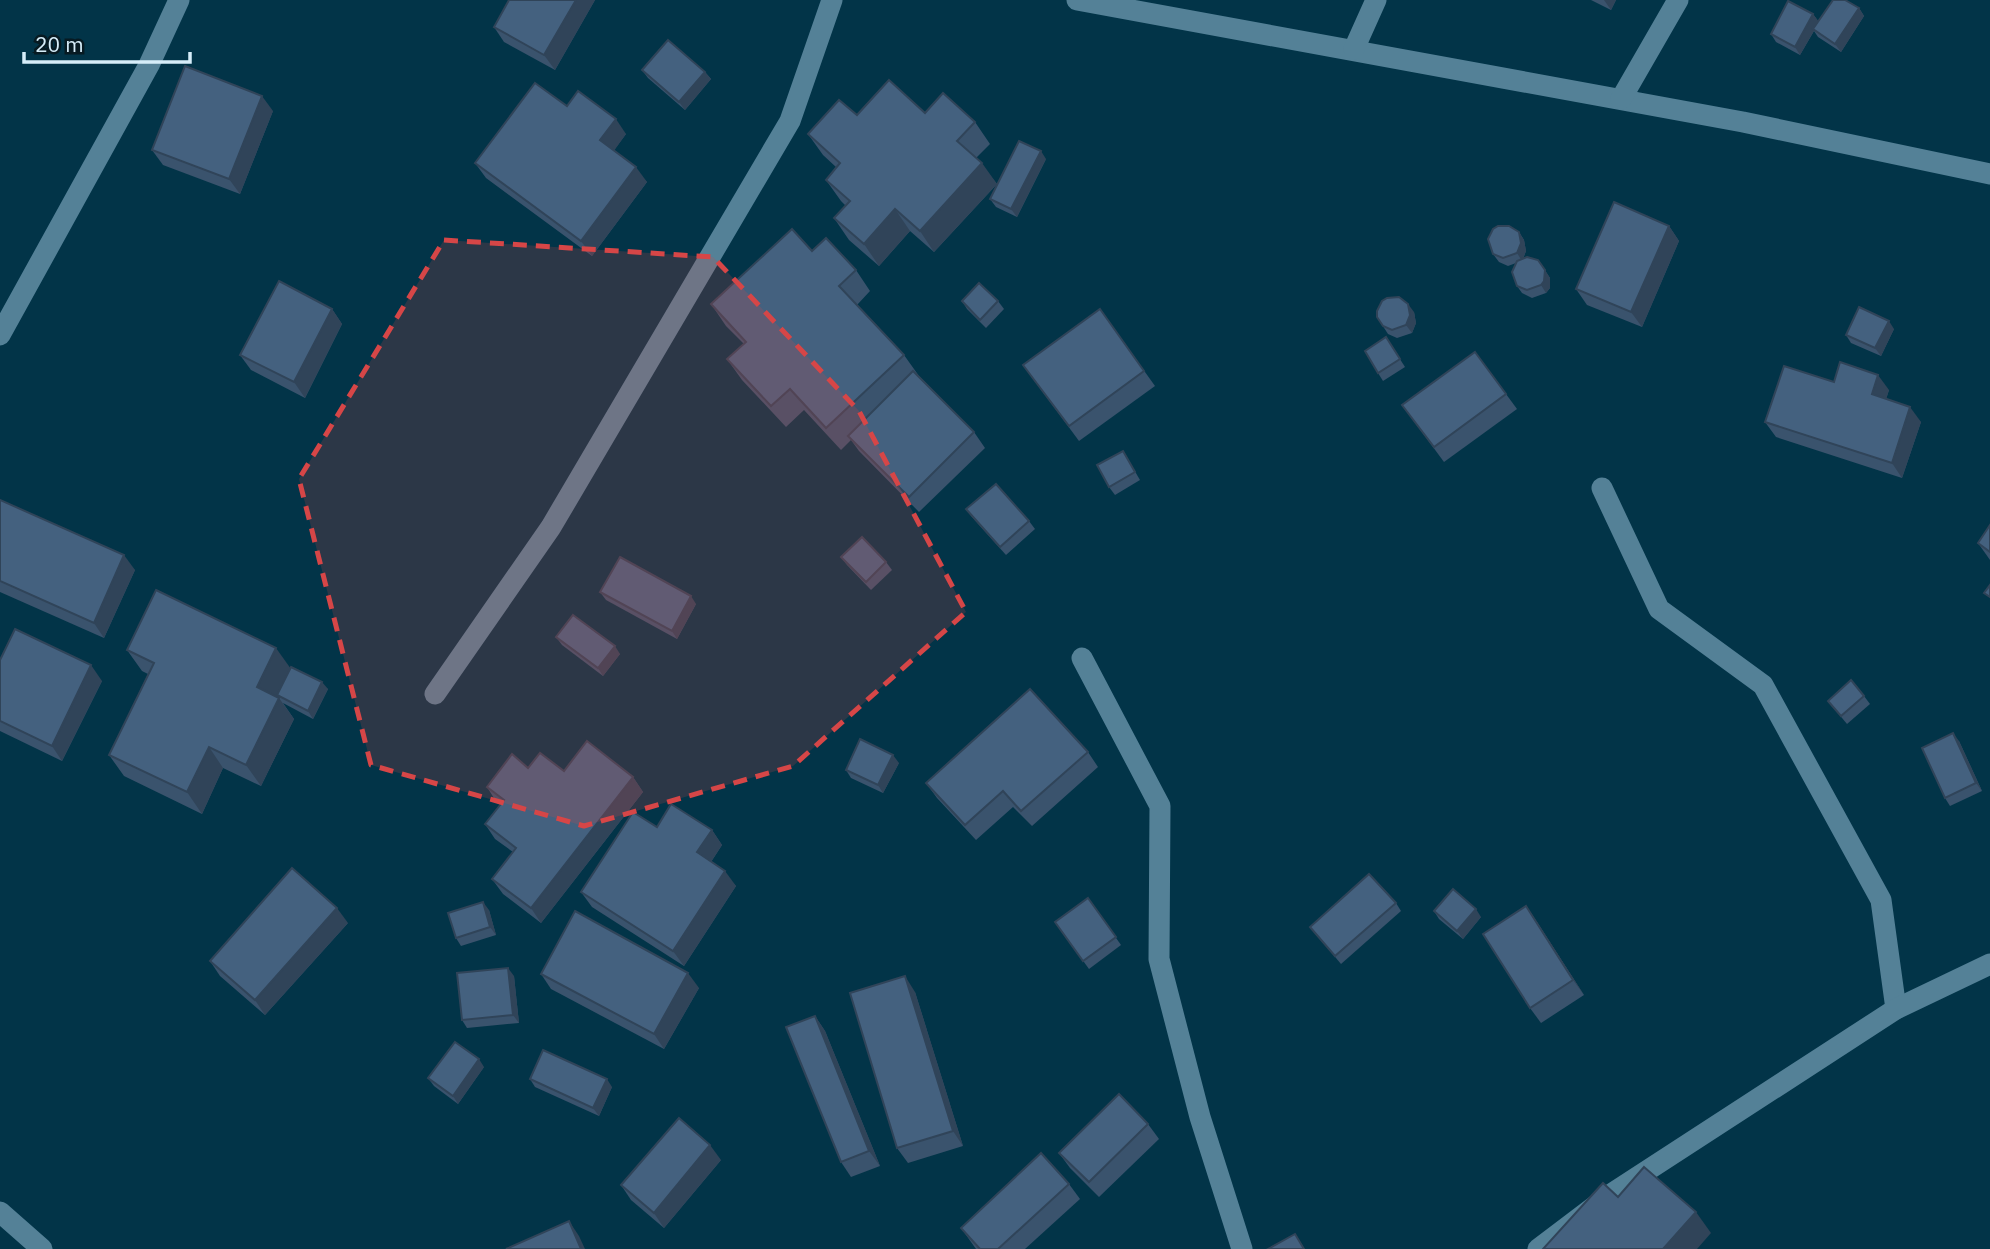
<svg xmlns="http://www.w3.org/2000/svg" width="1990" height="1249" viewBox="0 0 1990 1249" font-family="'IBM Plex Sans',sans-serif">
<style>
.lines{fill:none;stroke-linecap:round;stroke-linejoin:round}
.minor{stroke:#548197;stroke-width:21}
.wall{fill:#3a536d}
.shaded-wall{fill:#304459}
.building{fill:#44617f;stroke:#304459;stroke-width:2}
.marked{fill:#d64647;fill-opacity:0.2;stroke:#d64647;stroke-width:5;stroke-dasharray:14 9;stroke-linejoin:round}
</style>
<rect width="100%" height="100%" fill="#023448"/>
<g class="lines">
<g class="minor">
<polyline points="1077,0 1743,122 1990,174"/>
<polyline points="1354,49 1376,0"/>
<polyline points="1621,99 1678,0"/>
<polyline points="0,335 149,65 179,0"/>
<polyline points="1602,488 1659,609 1763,685 1881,900 1896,1009"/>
<polyline points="1082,658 1160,806 1159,959 1200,1117 1242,1249"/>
<polyline points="435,694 551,527 790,121 832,0"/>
<polyline points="0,1212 42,1249"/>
<polyline points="1538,1249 1608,1196 1896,1009 1990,964"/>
</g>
</g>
<g class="wall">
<polygon points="509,0 595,0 555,70 504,42 494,27"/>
<polygon points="1591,0 1616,0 1611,10"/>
<polygon points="1859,8 1864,16 1841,52 1818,37 1814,31 1800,55 1776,42 1771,34 1813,14 1818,21"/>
<polygon points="642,70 705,72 711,79 685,110 648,78"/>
<polygon points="567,106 626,134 614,150 647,182 592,256 486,178 475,163"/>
<polygon points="273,111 240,194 163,165 152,150"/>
<polygon points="925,113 975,122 990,144 976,158 997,184 934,252 910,231 879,266 849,240 834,218 846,206 841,201 826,180 836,167 823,155 808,134 857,115"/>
<polygon points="1046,159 1017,217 996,207 990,199"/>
<polygon points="1669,226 1679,241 1642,327 1587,305 1576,289"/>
<polygon points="1519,232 1524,240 1526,251 1523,259 1538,260 1550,278 1550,288 1546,293 1532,298 1522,293 1517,286 1516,263 1508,266 1499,262 1493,254"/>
<polygon points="812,251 856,270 870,291 857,305 904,355 919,376 974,432 985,448 919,512 859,451 851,440 841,450 804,410 786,427 742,380 727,359 744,344 726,326 711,304"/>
<polygon points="962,301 998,301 1004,309 986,328 967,309"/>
<polygon points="332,309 342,324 305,398 251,370 240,355"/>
<polygon points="1100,309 1155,386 1079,441 1034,380"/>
<polygon points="1414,312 1416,323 1412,333 1397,338 1388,334 1377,317"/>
<polygon points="1894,329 1881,356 1851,343 1846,335"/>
<polygon points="1386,337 1405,367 1383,381 1378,373"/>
<polygon points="1834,382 1889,390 1886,399 1921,422 1902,478 1776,437 1765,422"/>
<polygon points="1506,394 1517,409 1444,462 1402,405"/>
<polygon points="1123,451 1140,480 1115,495 1109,487"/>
<polygon points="0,500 135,570 104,638 0,592"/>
<polygon points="966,509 1029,521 1035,529 1006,555 972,517"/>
<polygon points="1990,525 1990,560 1978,543"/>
<polygon points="841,557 886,562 892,570 871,590 847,565"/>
<polygon points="600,592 696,604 677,639 606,600"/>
<polygon points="556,637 620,654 603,676 562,645"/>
<polygon points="127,650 290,668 328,689 313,719 283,703 294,719 261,786 223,768 202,814 124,776 109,755 148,674 142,671"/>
<polygon points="0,660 102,681 62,761 0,731"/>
<polygon points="1864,696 1870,704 1847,724 1828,701"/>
<polygon points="1959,741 1982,791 1950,806 1945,798"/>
<polygon points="1088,752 1098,767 1032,826 1013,807 976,840 937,798 926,783"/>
<polygon points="899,763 883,793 851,778 846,770"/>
<polygon points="528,768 633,777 643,792 541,923 503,894 492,879 513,852 495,839 485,824 500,805 497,803 487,787"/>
<polygon points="712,830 722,845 711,862 736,886 684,966 592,907 581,892"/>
<polygon points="1088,898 1121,945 1089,969 1055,922"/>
<polygon points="1396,903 1401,911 1341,964 1310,927"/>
<polygon points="489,910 496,935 461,946 456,938"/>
<polygon points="1434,911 1481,917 1463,939 1439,919"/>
<polygon points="1537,922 1584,995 1541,1023 1530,1008"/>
<polygon points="348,923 265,1015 220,976 210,961"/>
<polygon points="541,974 699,988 664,1049 551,989"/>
<polygon points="514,976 519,1023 467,1028 462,1020"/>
<polygon points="915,992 963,1146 908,1163 897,1148"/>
<polygon points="815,1016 825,1031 880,1166 851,1177 841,1162"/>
<polygon points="484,1067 458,1104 434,1086 428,1078"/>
<polygon points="530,1079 612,1087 599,1116 535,1087"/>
<polygon points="1148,1124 1159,1139 1099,1197 1070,1168 1059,1153"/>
<polygon points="721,1160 664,1228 631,1200 621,1185"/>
<polygon points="1069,1184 1080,1199 1025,1249 976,1249 961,1228"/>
</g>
<g class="shaded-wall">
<polygon points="576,0 595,0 555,70 544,55"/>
<polygon points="1604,0 1616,0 1611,10"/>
<polygon points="1859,8 1864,16 1841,52 1835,44"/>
<polygon points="1813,14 1819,22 1800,55 1795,47"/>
<polygon points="705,72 711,79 685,110 679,102"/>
<polygon points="262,96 273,111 240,194 229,179"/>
<polygon points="616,119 626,134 611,155 600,140"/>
<polygon points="1041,151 1046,159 1017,217 1011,209"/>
<polygon points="982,163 997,184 934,252 920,231"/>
<polygon points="636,167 647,182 592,256 581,241"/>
<polygon points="895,209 910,231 879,266 864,244"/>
<polygon points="1669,226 1679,241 1642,327 1631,312"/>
<polygon points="1519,232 1524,240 1526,251 1522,261 1517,253"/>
<polygon points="1545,270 1550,278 1550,288 1546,293 1541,285"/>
<polygon points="1408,304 1414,312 1416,323 1412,333 1406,325"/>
<polygon points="332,309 342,324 305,398 294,382"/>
<polygon points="1889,321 1894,329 1881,356 1875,348"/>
<polygon points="1878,375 1889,390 1883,409 1872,394"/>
<polygon points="1910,407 1921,422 1902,478 1892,463"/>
<polygon points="124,555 135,570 104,638 94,623"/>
<polygon points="691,596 696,604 677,639 672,631"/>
<polygon points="615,646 620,654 603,676 598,668"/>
<polygon points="276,648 291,669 272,708 257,687"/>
<polygon points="91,665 102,681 62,761 52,746"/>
<polygon points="322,682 328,689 313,719 308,711"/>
<polygon points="279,698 294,719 261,786 246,765"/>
<polygon points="1953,733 1959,741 1982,791 1976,783"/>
<polygon points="209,747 223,768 202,814 187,792"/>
<polygon points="893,755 899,763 883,793 878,785"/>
<polygon points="633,777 643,792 541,923 531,908"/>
<polygon points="712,830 722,845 707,868 697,852"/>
<polygon points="725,871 736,886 684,966 673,951"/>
<polygon points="483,902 489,910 496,935 490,927"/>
<polygon points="1526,906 1537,922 1584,995 1573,980"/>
<polygon points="337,908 348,923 265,1015 255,1000"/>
<polygon points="1476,909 1481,917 1463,939 1457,931"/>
<polygon points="508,968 514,976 519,1023 513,1015"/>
<polygon points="688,973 699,988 664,1049 654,1034"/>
<polygon points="905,976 915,992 963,1146 953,1131"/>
<polygon points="815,1016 825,1031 880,1166 869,1151"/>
<polygon points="479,1059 484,1067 458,1104 453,1096"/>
<polygon points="607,1079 612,1087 599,1116 593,1108"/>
<polygon points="710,1145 721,1160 664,1228 654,1213"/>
<polygon points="1696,1212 1711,1233 1697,1249 1663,1249"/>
<polygon points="569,1221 579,1236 585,1249 581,1249"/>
</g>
<g class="building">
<polygon points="509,0 576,0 544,55 494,27"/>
<polygon points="1833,0 1845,0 1859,8 1835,44 1813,29"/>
<polygon points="1788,1 1813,14 1795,47 1771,34"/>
<polygon points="668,40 705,72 679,102 642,70"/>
<polygon points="185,66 262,96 229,179 152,150"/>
<polygon points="889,80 925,113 943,93 975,122 957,141 982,163 920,231 895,209 864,244 834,218 850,201 826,180 840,163 808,134 839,100 857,115"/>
<polygon points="535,83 567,106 578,91 616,119 600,140 636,167 581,241 475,163"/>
<polygon points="1019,141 1041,151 1011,209 990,199"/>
<polygon points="1614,202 1669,226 1631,312 1576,289"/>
<polygon points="1498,226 1509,226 1519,232 1521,243 1517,253 1503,258 1493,254 1488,239 1493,229"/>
<polygon points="792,229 812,251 826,238 856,270 839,286 904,355 826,428 790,389 771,406 727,359 746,342 711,304"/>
<polygon points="1527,257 1538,260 1545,270 1544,281 1541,285 1527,290 1517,286 1512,272 1517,261"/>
<polygon points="279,281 332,309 294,382 240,355"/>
<polygon points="979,283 998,301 980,320 962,301"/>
<polygon points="1399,297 1408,304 1410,315 1406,325 1392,330 1383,326 1377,317 1377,311 1382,301 1387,298"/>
<polygon points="1859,307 1889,321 1875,348 1846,335"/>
<polygon points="1100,309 1144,371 1069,426 1023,365"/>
<polygon points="1386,337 1400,359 1378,373 1365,351"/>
<polygon points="1475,352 1506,394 1434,447 1402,405"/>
<polygon points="1840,362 1878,375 1872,394 1910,407 1892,463 1765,422 1784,366 1834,382"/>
<polygon points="913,371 974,432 909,497 848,436"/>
<polygon points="1123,451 1135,472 1109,487 1097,465"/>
<polygon points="996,484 1029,521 1000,547 966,509"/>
<polygon points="0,500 124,555 94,623 0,581"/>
<polygon points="1990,525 1990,552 1978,543"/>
<polygon points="862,537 886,562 866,582 841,557"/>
<polygon points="620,557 691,596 672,631 600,592"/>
<polygon points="1990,585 1990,597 1984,593"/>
<polygon points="156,590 276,648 257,687 279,698 246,765 209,747 187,792 109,755 154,663 127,650"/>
<polygon points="573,615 615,646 598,668 556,637"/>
<polygon points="15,629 91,665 52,746 0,721 0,660"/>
<polygon points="291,667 322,682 308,711 277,695"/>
<polygon points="1851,680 1864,696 1841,716 1828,701"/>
<polygon points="1030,689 1088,752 1021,811 1003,791 965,825 926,783"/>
<polygon points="1953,733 1976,783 1945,798 1922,748"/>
<polygon points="860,739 893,755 878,785 846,770"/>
<polygon points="587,741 633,777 531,908 492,879 516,848 485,824 504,800 487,787 512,754 528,768 540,753 564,771"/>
<polygon points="671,804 712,830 697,852 725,871 673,951 581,892 633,812 657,827"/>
<polygon points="292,868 337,908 255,1000 210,961"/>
<polygon points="1369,874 1396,903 1335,956 1310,927"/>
<polygon points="1453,889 1476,909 1457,931 1434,911"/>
<polygon points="1088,898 1116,937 1083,961 1055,922"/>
<polygon points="483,902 490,927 456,938 448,913"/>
<polygon points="1526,906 1573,980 1530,1008 1483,934"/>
<polygon points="575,911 688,973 654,1034 541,974"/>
<polygon points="508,968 513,1015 462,1020 457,973"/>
<polygon points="905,976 953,1131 897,1148 850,993"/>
<polygon points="815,1016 869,1151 841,1162 786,1027"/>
<polygon points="455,1042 479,1059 453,1096 428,1078"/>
<polygon points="543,1050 607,1079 593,1108 530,1079"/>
<polygon points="1119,1094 1148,1124 1089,1182 1059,1153"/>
<polygon points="679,1118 710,1145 654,1213 621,1185"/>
<polygon points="1041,1153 1069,1184 998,1249 980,1249 961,1228"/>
<polygon points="1644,1167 1696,1212 1663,1249 1543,1249 1603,1183 1618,1197"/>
<polygon points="569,1221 581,1249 506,1249"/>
<polygon points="1295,1234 1304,1249 1268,1249"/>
</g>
<path class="marked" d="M444 240 713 257 859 411 966 612 793 766 584 826 371 765 299 479Z"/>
<path d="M24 52v10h166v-10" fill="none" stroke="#d6edf9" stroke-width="3.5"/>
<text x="35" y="52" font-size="21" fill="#d6edf9" stroke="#071a22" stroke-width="5" paint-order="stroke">20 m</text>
</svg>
